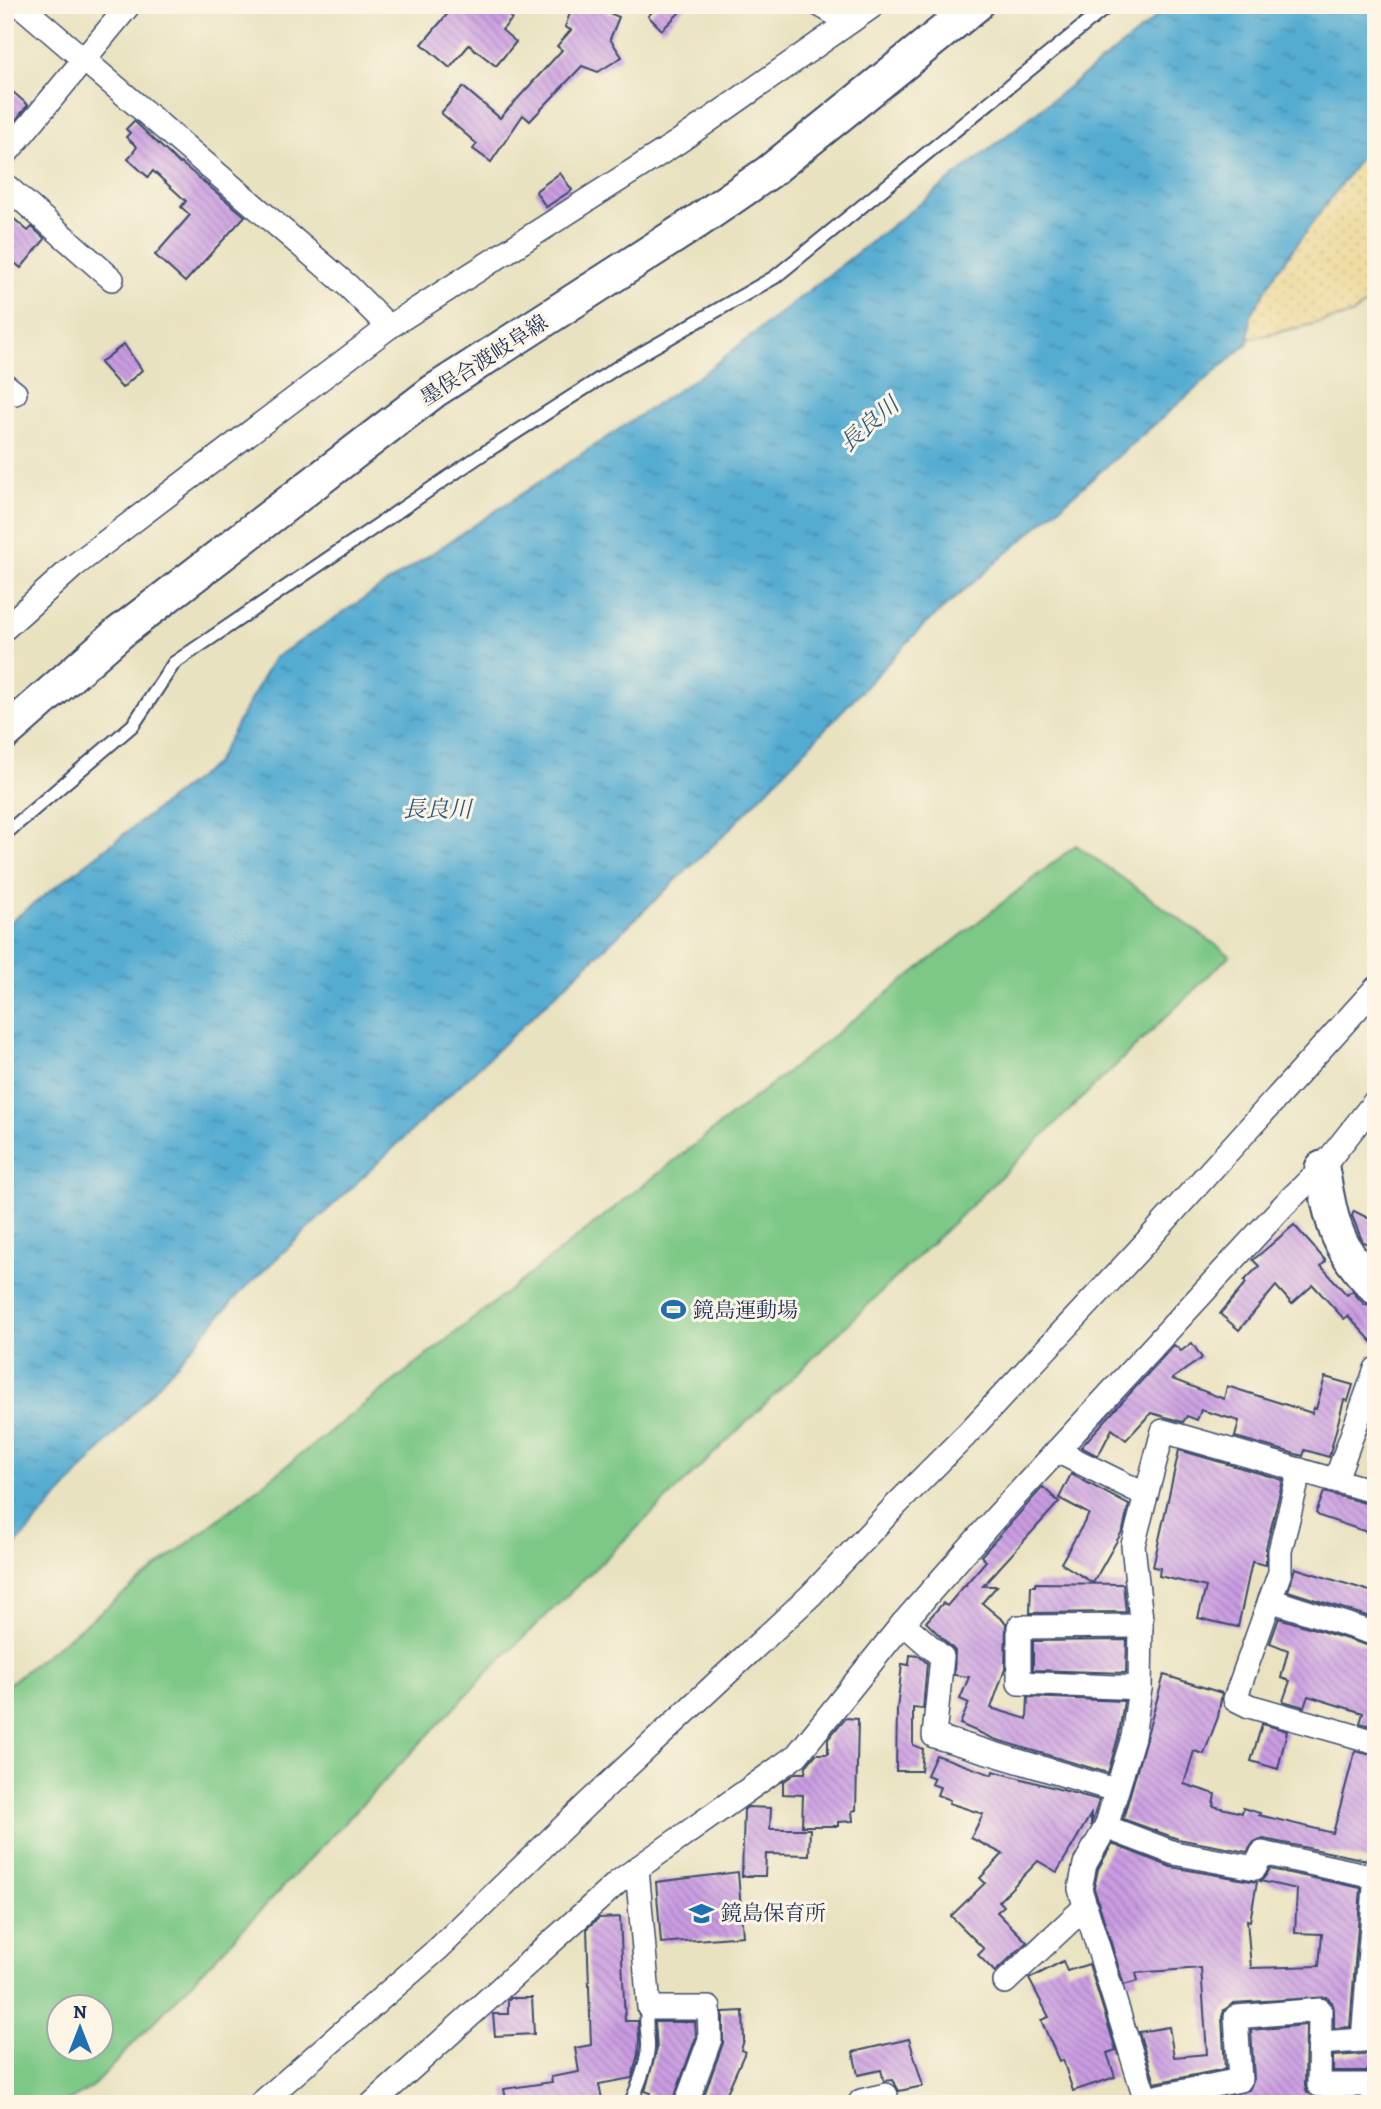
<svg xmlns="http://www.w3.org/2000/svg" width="1381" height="2109" viewBox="0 0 1381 2109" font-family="Alegreya,'Noto Serif JP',serif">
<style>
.sand{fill:url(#sand-dots);stroke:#84847e;stroke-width:2}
.pitch{fill:#7dc886;stroke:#4c7c72;stroke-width:2;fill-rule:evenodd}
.water{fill:url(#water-ripples);stroke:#386e98;stroke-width:2}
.building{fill:url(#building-back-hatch)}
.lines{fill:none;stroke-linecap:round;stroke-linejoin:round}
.lane-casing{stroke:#3a4a6d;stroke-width:16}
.street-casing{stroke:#3a4a6d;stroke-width:26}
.secondary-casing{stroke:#3a4a6d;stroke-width:37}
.lane{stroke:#fff;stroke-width:12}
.street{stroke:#fff;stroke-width:23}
.secondary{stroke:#fff;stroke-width:33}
.labels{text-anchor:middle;stroke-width:6;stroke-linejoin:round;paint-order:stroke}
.street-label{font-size:21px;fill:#1b2f5e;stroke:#fcf5e5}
.poi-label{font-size:21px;fill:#1b2f5e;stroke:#fcf5e5;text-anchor:start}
.water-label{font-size:23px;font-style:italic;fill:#2f5b86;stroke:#fcf5e5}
</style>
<defs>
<pattern id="sand-dots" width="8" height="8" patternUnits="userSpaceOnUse" patternTransform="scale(1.75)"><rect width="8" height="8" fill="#eeda9e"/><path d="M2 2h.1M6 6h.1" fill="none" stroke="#ccbb8a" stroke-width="1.8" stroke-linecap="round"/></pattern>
<pattern id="water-ripples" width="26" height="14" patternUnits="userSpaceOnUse" patternTransform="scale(1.75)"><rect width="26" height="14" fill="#54acd1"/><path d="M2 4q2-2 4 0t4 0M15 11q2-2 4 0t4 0" fill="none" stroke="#458cad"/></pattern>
<pattern id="building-back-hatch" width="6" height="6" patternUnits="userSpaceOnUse" patternTransform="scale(1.75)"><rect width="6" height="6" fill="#ca9ce2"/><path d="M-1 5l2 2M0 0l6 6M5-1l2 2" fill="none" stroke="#a380ba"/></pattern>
</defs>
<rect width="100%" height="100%" fill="#fcf5e5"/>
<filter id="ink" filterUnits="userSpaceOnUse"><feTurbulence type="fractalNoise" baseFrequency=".0143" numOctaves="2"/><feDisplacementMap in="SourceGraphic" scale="14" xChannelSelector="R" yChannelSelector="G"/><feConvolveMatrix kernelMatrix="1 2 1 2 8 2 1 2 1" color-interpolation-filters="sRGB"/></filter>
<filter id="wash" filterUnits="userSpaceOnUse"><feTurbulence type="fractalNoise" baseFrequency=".00686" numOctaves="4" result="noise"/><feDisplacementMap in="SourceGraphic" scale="28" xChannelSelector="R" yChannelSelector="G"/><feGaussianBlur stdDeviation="1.57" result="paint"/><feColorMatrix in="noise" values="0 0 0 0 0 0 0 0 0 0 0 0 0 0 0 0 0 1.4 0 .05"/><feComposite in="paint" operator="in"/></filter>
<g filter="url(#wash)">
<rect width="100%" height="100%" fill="#e9e2c0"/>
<polygon class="sand" points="1376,108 1376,297 1351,315 1245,340 1248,302"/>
<path class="pitch" d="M1076 845 1230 955 494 1666 92 2087 64 2104H5V1687ZM60 2008H102V2050H60Z"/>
<polygon class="water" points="1168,5 1376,5 1376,137 1277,271 1251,315 1248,343 922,627 725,834 238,1295 5,1557 5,926 215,764 273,659 705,372 1145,27"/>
<g id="blocks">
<g class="building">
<polygon points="455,5 497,5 512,19 502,30 516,42 496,66 469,45 450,68 422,44"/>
<polygon points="573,5 604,5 602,10 619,17 610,39 622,57 598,72 582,66 530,121 523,115 491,162 473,149 477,144 441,113 463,87 500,118 562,50 557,46 571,30 565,27"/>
<polygon points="659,5 687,5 662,30 648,16"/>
<polygon points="5,85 28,105 15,121 5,113"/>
<polygon points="134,121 180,164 181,163 245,216 185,282 155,255 190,215 181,207 186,201 153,171 148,177 128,159 137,147 126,137 130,133 126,129"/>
<polygon points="560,173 572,190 546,207 536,192 537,190"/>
<polygon points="5,211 28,231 32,227 45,239 21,268 5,255"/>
<polygon points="124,344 142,370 122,388 100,363"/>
<polygon points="1354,1211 1376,1222 1376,1248 1363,1242 1361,1238 1352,1216"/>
<polygon points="1294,1225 1326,1261 1321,1266 1347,1295 1352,1291 1365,1305 1376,1307 1376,1346 1348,1316 1344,1319 1313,1285 1292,1304 1276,1286 1239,1330 1220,1314 1246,1283 1244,1281 1259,1266 1253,1260"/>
<polygon points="1192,1343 1202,1358 1172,1379 1224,1399 1227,1386 1312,1413 1314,1408 1316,1409 1325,1377 1353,1385 1348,1401 1344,1400 1329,1457 1305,1450 1303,1456 1235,1437 1239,1421 1201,1410 1197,1420 1187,1416 1183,1422 1151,1413 1126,1440 1112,1429 1098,1456 1081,1447 1174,1345 1181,1351"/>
<polygon points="1179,1450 1283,1480 1266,1548 1266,1565 1252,1562 1238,1627 1198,1618 1206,1587 1159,1576 1160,1568 1153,1567"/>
<polygon points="1071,1474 1129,1505 1123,1530 1093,1583 1061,1563 1089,1514 1059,1498"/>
<polygon points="1043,1487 1059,1502 983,1586 997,1586 982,1603 1006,1623 1005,1669 991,1708 1027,1719 1028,1697 1124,1701 1119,1734 1108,1773 994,1739 960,1724 969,1703 960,1699 969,1677 954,1675 955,1651 926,1622 943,1603 947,1606 964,1586 967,1586 965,1585 986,1561 981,1556"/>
<polygon points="1324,1492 1376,1506 1376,1535 1319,1516 1316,1513"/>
<polygon points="1295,1568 1376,1593 1376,1619 1288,1591"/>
<polygon points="1035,1583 1123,1584 1126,1612 1030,1613 1031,1586 1035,1586"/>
<polygon points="1279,1618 1376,1648 1376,1727 1360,1723 1363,1713 1308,1696 1304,1707 1283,1701 1290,1681 1281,1678 1288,1650 1270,1643"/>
<polygon points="1127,1640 1126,1673 1033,1670 1033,1641"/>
<polygon points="910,1655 919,1656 927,1663 923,1709 913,1708 913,1745 923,1749 921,1771 896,1771 897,1710 902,1664 909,1665"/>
<polygon points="1164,1675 1222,1693 1218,1717 1204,1754 1194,1751 1184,1784 1215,1794 1213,1806 1242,1813 1243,1808 1260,1813 1259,1815 1333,1833 1355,1751 1376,1756 1376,1848 1372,1861 1264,1839 1254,1842 1247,1852 1178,1839 1123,1819"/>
<polygon points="845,1718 858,1719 856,1810 852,1811 853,1821 838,1822 838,1826 802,1826 803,1795 783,1794 783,1782 796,1773 805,1773 806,1766 816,1754 828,1754 828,1739"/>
<polygon points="1262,1724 1287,1731 1278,1769 1251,1761"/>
<polygon points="936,1755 992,1775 993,1771 1099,1800 1091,1826 1091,1814 1057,1872 1038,1861 999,1901 1004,1906 997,1912 1027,1942 995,1972 978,1955 984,1949 951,1916 985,1883 980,1878 1003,1854 971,1838 983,1814 949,1803 950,1800 937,1795 940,1787 931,1784 934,1778 927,1775"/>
<polygon points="747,1807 771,1808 770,1829 810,1829 809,1855 766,1854 765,1876 742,1876 744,1810"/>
<polygon points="1112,1844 1171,1867 1257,1882 1250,1921 1247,1920 1251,1968 1319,1966 1322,1934 1295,1933 1297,1889 1260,1881 1264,1878 1270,1869 1361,1888 1350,2027 1334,2028 1334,2009 1332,2002 1326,1997 1234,2003 1224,2010 1222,2017 1225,2069 1155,2083 1139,2032 1169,2027 1174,2057 1207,2054 1201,1968 1136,1973 1138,1981 1124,1985 1094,1888 1098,1869"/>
<polygon points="738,1872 743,1936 661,1943 656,1882"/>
<polygon points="620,1917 625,2021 638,2021 639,2039 638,2054 632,2078 599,2084 603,2104 507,2104 504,2089 552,2082 551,2077 579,2072 575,2048 591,2045 587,1928 599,1918"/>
<polygon points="1063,1961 1067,1971 1089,1964 1116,2050 1107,2053 1115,2077 1073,2091 1063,2060 1059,2061 1041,2020 1049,2017 1029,1979"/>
<polygon points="510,1998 532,1998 534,2034 495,2036 493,2014 508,2014 508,2001"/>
<polygon points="743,2011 744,2040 741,2050 745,2052 722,2104 701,2104 723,2043 723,2012"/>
<polygon points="655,2022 695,2022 696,2037 672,2104 647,2104 651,2093 645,2091 657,2049"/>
<polygon points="1306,2025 1305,2085 1307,2092 1319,2099 1359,2099 1359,2104 1283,2104 1283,2100 1263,2104 1193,2104 1249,2090 1254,2079 1251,2030"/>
<polygon points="909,2039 923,2086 899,2091 893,2080 884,2081 881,2070 858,2075 853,2052"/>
<polygon points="1376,2045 1376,2071 1333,2071 1333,2056 1365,2054 1371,2052"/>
</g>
</g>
</g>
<g filter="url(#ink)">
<use href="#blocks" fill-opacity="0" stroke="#3a4a6d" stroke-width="2"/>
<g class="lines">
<defs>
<g id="lane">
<polyline points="5,834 133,725 174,663 484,453 618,367 775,277 1109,5"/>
<path d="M630 2104C638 2087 646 2067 648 2048 649 2035 643 2020 649 2008"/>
</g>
<g id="street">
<polyline points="20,5 347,285 389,327"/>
<polyline points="820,5 849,22"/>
<polyline points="5,155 129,5"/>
<polyline points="5,185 112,279"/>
<polyline points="5,385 15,393"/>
<polyline points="5,628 74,566 389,327 678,142 874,5"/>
<polyline points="1057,1451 1146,1495"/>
<polyline points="1300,1470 1280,1551 1280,1572 1235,1699 1249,1706 1376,1742"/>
<polyline points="1336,1479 1376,1369"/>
<polyline points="1270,1600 1376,1634"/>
<polyline points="903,1623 942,1657 934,1736 1115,1790"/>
<polyline points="1140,1688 1019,1683 1019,1627 1141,1626"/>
<polyline points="1106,1827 1174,1853 1255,1868 1262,1853 1375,1877"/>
<polyline points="637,1868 649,2008 709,2008 710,2039 686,2104"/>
<polyline points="1005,1982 1085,1907"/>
<polyline points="1319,2043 1363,2040 1376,1874"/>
<polyline points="1146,2099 1240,2080 1236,2017 1320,2010 1319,2085 1374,2085 1373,2104"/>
<polyline points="260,2104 439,1948 587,1804 811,1595 897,1504 966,1435 1136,1253 1376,988"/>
<polyline points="372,2104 618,1882 797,1755 903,1623 996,1517 1284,1205 1322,1168 1376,1100"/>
<polyline points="859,2104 861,2101 886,2095"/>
<polyline points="1147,2104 1080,1889 1085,1864 1106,1827 1133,1737 1140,1688 1141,1619 1133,1545 1163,1431 1376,1492"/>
</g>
<g id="secondary">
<polyline points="5,733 119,633 434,391 698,221 769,172 976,5"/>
<path d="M1322 1168C1332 1223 1335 1248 1376 1288"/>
</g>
</defs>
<use href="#lane" class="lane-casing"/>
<use href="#street" class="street-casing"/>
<use href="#secondary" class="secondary-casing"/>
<use href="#lane" class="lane"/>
<use href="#street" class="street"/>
<use href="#secondary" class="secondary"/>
</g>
</g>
<defs>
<symbol id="stadium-bare" viewBox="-9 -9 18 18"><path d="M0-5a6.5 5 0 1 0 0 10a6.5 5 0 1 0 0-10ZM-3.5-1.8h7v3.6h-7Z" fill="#1f6fb2" stroke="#fcf5e5" stroke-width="2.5" paint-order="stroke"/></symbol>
<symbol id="school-bare" viewBox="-9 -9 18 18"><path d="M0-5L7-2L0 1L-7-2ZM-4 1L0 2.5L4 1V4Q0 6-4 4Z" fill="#1f6fb2" stroke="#fcf5e5" stroke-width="2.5" paint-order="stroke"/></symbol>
</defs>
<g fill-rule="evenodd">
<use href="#stadium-bare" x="656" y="1292" width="35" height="35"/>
<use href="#school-bare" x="684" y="1896" width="35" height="35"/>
</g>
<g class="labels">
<g class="street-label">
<text transform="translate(484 360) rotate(-33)" y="7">墨俣合渡岐阜線</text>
</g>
<g class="poi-label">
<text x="693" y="1317">鏡島運動場</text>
<text x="721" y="1920">鏡島保育所</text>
</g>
<g class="water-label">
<text transform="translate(869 424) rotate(-41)" y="8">長良川</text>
<text x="437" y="817">長良川</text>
</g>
</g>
<rect width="1381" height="2109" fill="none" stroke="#fcf5e5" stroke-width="28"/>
<g transform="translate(80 2028)"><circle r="33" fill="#fcf5e5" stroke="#a2a6af" stroke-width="2"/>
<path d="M0-5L12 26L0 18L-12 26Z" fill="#1f6fb2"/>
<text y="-10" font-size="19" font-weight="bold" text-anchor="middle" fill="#1b2f5e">N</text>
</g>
</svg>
